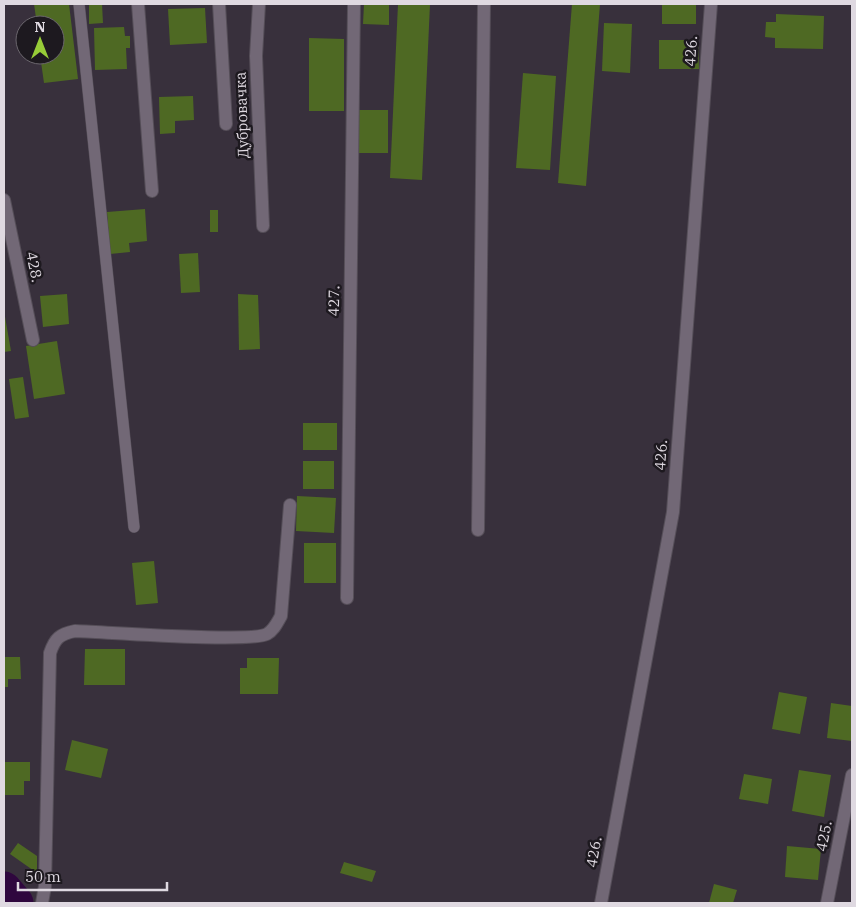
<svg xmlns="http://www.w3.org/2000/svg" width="856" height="907" viewBox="0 0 856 907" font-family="'IBM Plex Serif',serif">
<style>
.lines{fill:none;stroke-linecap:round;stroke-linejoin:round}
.river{stroke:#2f073e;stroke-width:35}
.building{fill:#4e6923}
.lane-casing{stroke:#554e58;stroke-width:12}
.street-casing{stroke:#554e58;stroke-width:14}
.lane{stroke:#726876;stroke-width:11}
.street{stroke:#726876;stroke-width:12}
.labels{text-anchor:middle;stroke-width:5;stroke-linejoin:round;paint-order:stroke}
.street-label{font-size:15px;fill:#dfd9e1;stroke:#1d191f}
</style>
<rect width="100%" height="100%" fill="#38303c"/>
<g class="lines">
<polyline class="river" points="4,889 16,903"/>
</g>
<g class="building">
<polygon points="34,4 69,4 78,79 44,83 40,55 55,55 55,25 37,25"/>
<polygon points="89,4 102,4 103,23 89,24"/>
<polygon points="364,4 389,4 389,25 363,24"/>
<polygon points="398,4 430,4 422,180 390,178"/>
<polygon points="572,4 600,4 586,186 558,183"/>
<rect x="662" y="4" width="34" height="20"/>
<polygon points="205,8 207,43 170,45 168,9"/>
<polygon points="776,14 824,16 823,49 775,48 775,38 765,37 766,22 776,22"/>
<polygon points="604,23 632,24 630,73 602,71"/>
<polygon points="124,27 125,36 130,36 130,48 126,48 127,69 95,70 94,28"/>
<polygon points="309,38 344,39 344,111 309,111"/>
<polygon points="659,40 698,40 699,69 659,69"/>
<polygon points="523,73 556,76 550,170 516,168"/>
<polygon points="193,96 194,120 175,121 175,133 160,134 159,97"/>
<rect x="359" y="110" width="29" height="43"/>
<polygon points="145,209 147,241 129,243 130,252 110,254 107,212"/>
<rect x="210" y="210" width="8" height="22"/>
<polygon points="198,253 200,292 181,293 179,254"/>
<polygon points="67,294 69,324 43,327 40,296"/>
<polygon points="238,294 258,295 260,349 239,350"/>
<polygon points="4,311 11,351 4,352"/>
<polygon points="57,341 65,394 34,399 26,346"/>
<polygon points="23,377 29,417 15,419 9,379"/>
<rect x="303" y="423" width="34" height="27"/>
<rect x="303" y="461" width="31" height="28"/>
<polygon points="297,496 336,498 334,533 296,531"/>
<rect x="304" y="543" width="32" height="40"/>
<polygon points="154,561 158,603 136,605 132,563"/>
<polygon points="85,649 125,649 125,685 84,685"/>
<polygon points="4,657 20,657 21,679 8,679 8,687 4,687"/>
<polygon points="247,658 279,658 278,694 240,694 240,668 247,668"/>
<polygon points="779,692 807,697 800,734 772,729"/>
<polygon points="831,703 852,706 852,741 827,738"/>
<polygon points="72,740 108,749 101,778 65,770"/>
<polygon points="4,762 30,762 30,781 24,781 24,795 4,795"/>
<polygon points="799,770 831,775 824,817 792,811"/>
<polygon points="744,774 772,779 768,804 739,799"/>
<polygon points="18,843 37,856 37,873 10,854"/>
<polygon points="787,846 821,849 818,880 785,877"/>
<polygon points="344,862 376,871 372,882 340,873"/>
<polygon points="714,884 737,890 733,903 709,903"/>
</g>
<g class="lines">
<defs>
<polyline id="lane" points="79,4 134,527"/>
<g id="street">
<polyline points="138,4 152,191"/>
<polyline points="219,4 226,124"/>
<polyline points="259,4 256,56 263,226"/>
<polyline points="4,200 33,340"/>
<polyline points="478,530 484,4"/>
<polyline points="347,598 354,4"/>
<path d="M42 903 45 886 50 653C55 638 60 634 75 631 105 632 251 643 267 634 274 630 277 623 281 616L290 505"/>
<polyline points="601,903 673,512 711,4"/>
<polyline points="827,903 852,775"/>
</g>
</defs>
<use href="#lane" class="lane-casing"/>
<use href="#street" class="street-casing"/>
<use href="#lane" class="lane"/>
<use href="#street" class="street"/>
</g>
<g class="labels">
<g class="street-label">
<text transform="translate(691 51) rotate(-86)" y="5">426.</text>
<text transform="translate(242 115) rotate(-92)" y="5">Дубровачка</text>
<text transform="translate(34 267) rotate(78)" y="5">428.</text>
<text transform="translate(334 301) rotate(-89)" y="5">427.</text>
<text transform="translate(661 455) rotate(-86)" y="5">426.</text>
<text transform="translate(824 836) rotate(-79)" y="5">425.</text>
<text transform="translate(594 852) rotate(-80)" y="5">426.</text>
</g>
</g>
<rect width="856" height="907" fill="none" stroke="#dfd9e1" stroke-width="10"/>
<g transform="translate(40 40)"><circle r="24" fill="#1d191f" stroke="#6b666d"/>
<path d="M0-4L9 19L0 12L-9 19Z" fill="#97cc38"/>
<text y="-8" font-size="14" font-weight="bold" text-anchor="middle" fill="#dfd9e1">N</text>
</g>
<path d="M18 882v8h149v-8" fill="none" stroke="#dfd9e1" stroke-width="2.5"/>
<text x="25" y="882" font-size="15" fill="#dfd9e1" stroke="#1d191f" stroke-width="4" paint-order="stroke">50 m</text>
</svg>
